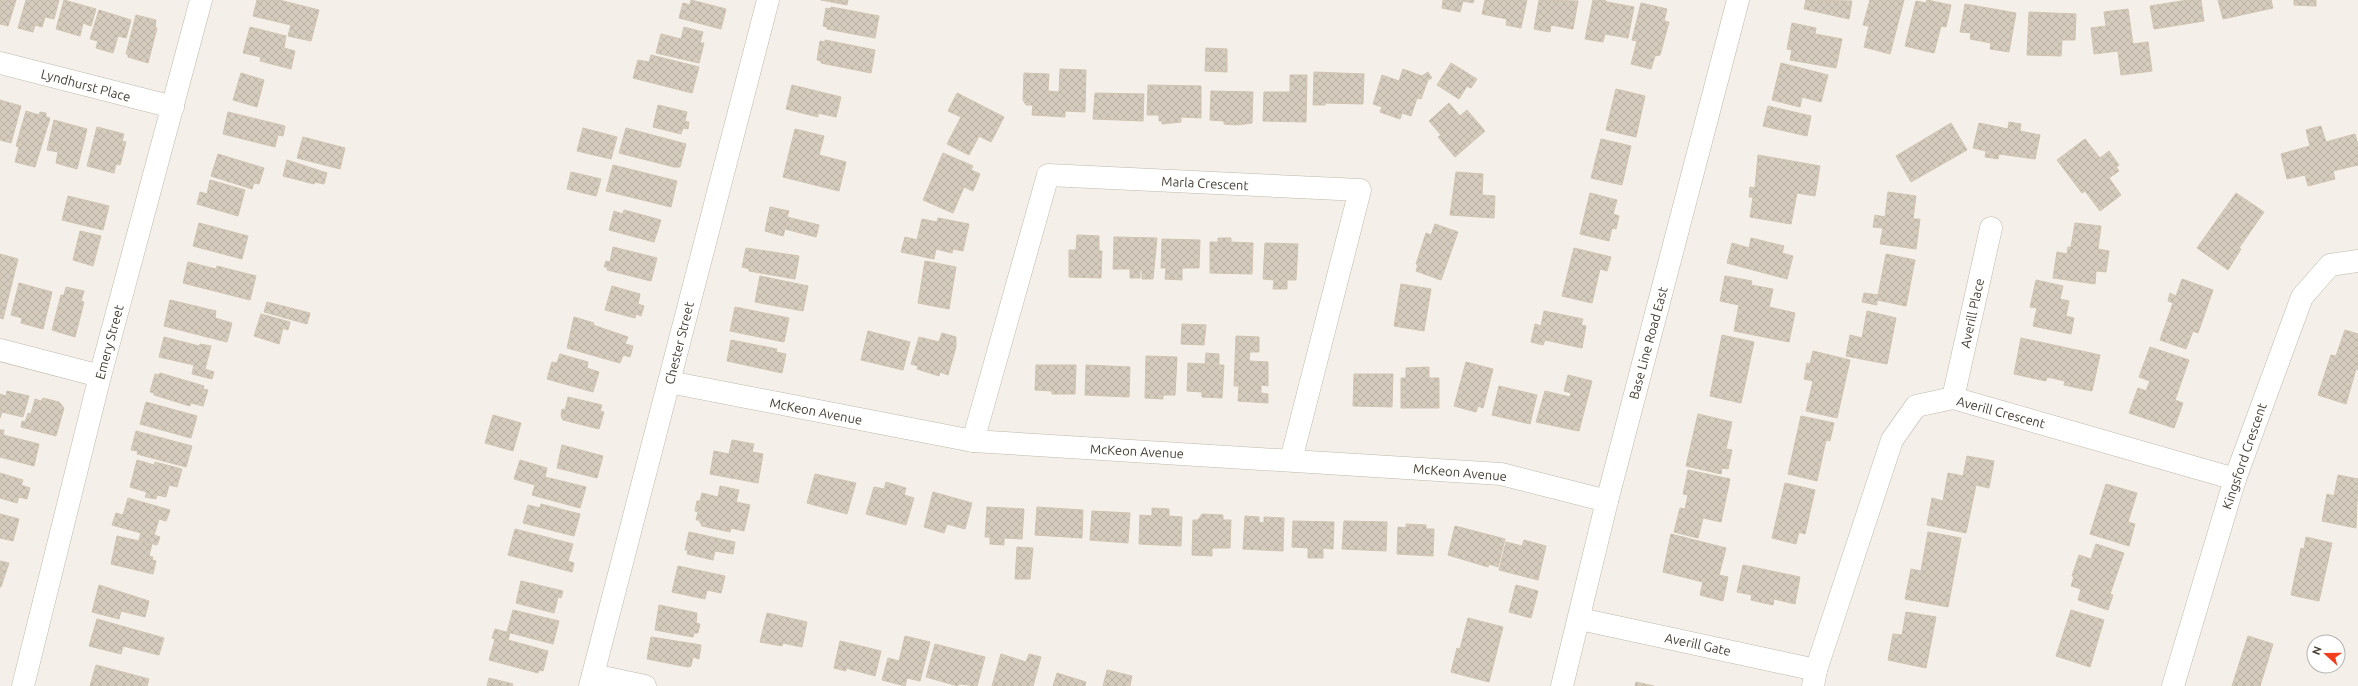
<svg xmlns="http://www.w3.org/2000/svg" width="2358" height="686" viewBox="0 0 2358 686" font-family="Ubuntu,sans-serif">
<style>
.building{fill:url(#building-cross-hatch);stroke:#d0c4b1}
.lines{fill:none;stroke-linecap:round;stroke-linejoin:round}
.minor-casing{stroke:#bfb8ab;stroke-width:23}
.minor{stroke:#fff;stroke-width:22}
.labels{text-anchor:middle;stroke-width:3.5;stroke-linejoin:round;paint-order:stroke}
.street-label{font-size:13px;fill:#474137;stroke:#fff}
</style>
<defs>
<pattern id="building-cross-hatch" width="8" height="8" patternUnits="userSpaceOnUse"><rect width="8" height="8" fill="#d5ccbe"/><path d="M0 0l8 8M0 8l8-8" fill="none" stroke="#b8b0a4"/></pattern>
</defs>
<rect width="100%" height="100%" fill="#f4f0e9"/>
<g class="building">
<polygon points="0,0 16,0 8,26 0,24"/>
<polygon points="26,0 59,0 54,19 45,17 42,27 35,25 33,32 18,28"/>
<polygon points="64,0 96,9 91,26 83,23 80,36 56,29"/>
<polygon points="257,0 279,0 319,10 311,41 288,36 291,25 253,16"/>
<polygon points="691,0 726,9 721,29 679,18 683,3 690,5"/>
<polygon points="821,0 848,0 847,5"/>
<polygon points="1443,0 1474,0 1473,3 1463,1 1460,12 1442,8"/>
<polygon points="1485,0 1527,0 1521,28 1506,25 1507,19 1482,14"/>
<polygon points="1539,0 1578,1 1573,29 1551,25 1550,32 1534,29"/>
<polygon points="1593,0 1605,0 1607,2 1634,7 1628,38 1605,34 1603,42 1585,39"/>
<polygon points="1806,0 1852,1 1849,19 1804,9"/>
<polygon points="1870,0 1904,0 1890,54 1864,47 1869,26 1863,25"/>
<polygon points="1927,0 1951,5 1946,27 1941,26 1934,53 1905,46 1916,1 1926,3"/>
<polygon points="2188,0 2201,0 2204,21 2154,29 2150,6"/>
<polygon points="2218,0 2271,0 2273,8 2223,19"/>
<polygon points="2294,0 2316,0 2316,6 2294,5"/>
<polygon points="1641,3 1667,9 1664,21 1669,22 1660,55 1655,56 1651,69 1631,64 1637,41 1632,40"/>
<polygon points="1965,4 2016,13 2009,52 1990,49 1991,43 1970,39 1971,33 1960,32"/>
<polygon points="831,7 879,16 875,38 827,29 827,27 823,26 826,8 831,9"/>
<polygon points="2128,9 2133,44 2148,42 2152,71 2121,75 2118,51 2094,54 2091,28 2106,26 2104,12"/>
<polygon points="99,10 131,20 126,38 118,36 113,53 96,48 98,41 90,39"/>
<polygon points="2029,12 2076,14 2075,40 2062,40 2061,56 2027,55"/>
<polygon points="136,15 156,20 155,28 157,28 148,63 128,57 128,54 126,54"/>
<polygon points="1792,23 1816,28 1815,34 1842,39 1836,68 1790,60 1792,50 1787,49"/>
<polygon points="250,27 286,36 284,48 295,51 291,69 260,61 261,57 243,53"/>
<polygon points="684,27 703,32 700,43 704,43 699,63 656,53 661,34 681,39"/>
<polygon points="825,40 875,50 871,73 821,63 821,61 817,60 820,41 825,42"/>
<polygon points="1206,48 1227,49 1227,72 1205,71"/>
<polygon points="651,55 699,67 692,93 633,78 638,60 649,62"/>
<polygon points="1451,63 1477,79 1471,88 1467,86 1459,99 1437,85"/>
<polygon points="1781,63 1828,75 1821,102 1802,97 1800,107 1772,100"/>
<polygon points="1060,69 1086,70 1085,112 1065,111 1065,117 1032,115 1033,105 1026,105 1023,100 1024,73 1049,74 1048,91 1059,92"/>
<polygon points="1403,69 1422,76 1428,72 1432,78 1428,80 1421,99 1417,98 1411,116 1402,113 1400,119 1380,112 1382,107 1373,104 1382,75 1399,81"/>
<polygon points="1314,72 1364,74 1363,104 1325,103 1325,105 1313,105"/>
<polygon points="241,73 264,80 257,107 233,100"/>
<polygon points="1290,75 1307,75 1306,122 1263,121 1264,92 1290,92"/>
<polygon points="792,85 841,97 836,117 818,113 818,117 786,109"/>
<polygon points="1148,85 1201,86 1201,118 1181,117 1181,122 1162,124 1162,121 1159,121 1159,115 1147,115"/>
<polygon points="1616,89 1645,96 1636,137 1606,130"/>
<polygon points="1211,91 1253,92 1252,123 1237,125 1238,122 1236,125 1224,124 1224,121 1210,120"/>
<polygon points="957,93 1004,117 991,142 979,136 969,155 947,144 961,117 948,111"/>
<polygon points="1095,93 1144,94 1143,121 1093,119"/>
<polygon points="0,100 21,106 11,143 0,140"/>
<polygon points="1449,103 1460,116 1467,110 1485,131 1455,157 1438,137 1441,135 1429,121"/>
<polygon points="658,105 687,112 685,121 689,122 688,129 683,128 681,134 653,127"/>
<polygon points="1768,106 1811,116 1807,136 1763,126"/>
<polygon points="26,111 39,115 40,112 46,113 46,117 50,118 35,167 15,162 19,147 16,146"/>
<polygon points="228,112 285,126 283,136 278,135 275,147 223,134"/>
<polygon points="54,120 87,129 77,169 56,163 58,152 47,150"/>
<polygon points="2009,122 2021,124 2020,131 2040,135 2035,159 1999,154 1998,159 1985,157 1986,151 1973,148 1979,123 2008,129"/>
<polygon points="1951,123 1967,150 1911,182 1896,156"/>
<polygon points="2321,126 2326,142 2355,134 2358,145 2358,165 2333,171 2335,179 2308,186 2305,175 2287,179 2281,154 2310,146 2306,130"/>
<polygon points="97,127 124,134 122,141 126,142 120,165 116,164 114,173 87,166"/>
<polygon points="583,128 617,137 611,159 577,151"/>
<polygon points="626,128 686,144 680,167 674,167 619,153"/>
<polygon points="795,129 824,136 819,155 846,162 839,191 783,177"/>
<polygon points="303,137 345,148 340,169 297,158"/>
<polygon points="1601,139 1631,146 1622,185 1591,178"/>
<polygon points="2085,139 2100,158 2109,151 2119,165 2116,167 2119,171 2109,178 2121,195 2100,211 2085,191 2082,193 2057,160"/>
<polygon points="943,153 973,166 971,170 980,174 973,191 964,187 953,213 923,200"/>
<polygon points="218,154 264,168 259,184 254,183 252,189 211,176"/>
<polygon points="1758,155 1820,166 1815,196 1797,193 1791,224 1750,217 1753,197 1749,197 1750,187 1755,188"/>
<polygon points="287,160 327,173 324,184 315,182 314,184 283,176"/>
<polygon points="613,165 677,181 671,207 606,191"/>
<polygon points="571,172 601,179 596,196 567,189"/>
<polygon points="1456,172 1483,174 1482,195 1495,196 1494,218 1450,215"/>
<polygon points="210,180 245,190 238,216 197,204 200,192 207,194"/>
<polygon points="1888,192 1916,196 1913,219 1920,219 1916,249 1880,244 1883,228 1873,227 1875,215 1885,217"/>
<polygon points="1590,193 1617,200 1613,214 1619,216 1616,229 1612,228 1609,241 1580,234"/>
<polygon points="2236,193 2264,212 2239,248 2241,249 2228,270 2197,248"/>
<polygon points="68,196 109,206 103,230 62,220"/>
<polygon points="770,207 789,211 787,217 819,225 816,237 785,229 783,236 765,231"/>
<polygon points="624,210 661,220 654,242 609,230 614,211 623,214"/>
<polygon points="938,218 969,224 963,251 953,249 952,253 936,249 934,259 901,252 905,237 917,240 922,219 937,222"/>
<polygon points="199,223 248,236 242,259 193,246"/>
<polygon points="2075,223 2101,226 2098,249 2109,251 2106,272 2096,271 2095,284 2053,278 2057,252 2067,254 2068,247 2071,247"/>
<polygon points="1435,224 1458,232 1441,280 1416,271 1418,265 1416,264 1426,233 1431,235"/>
<polygon points="80,231 101,236 93,266 73,260"/>
<polygon points="1077,235 1099,236 1099,251 1102,251 1101,278 1069,277 1069,250 1076,250"/>
<polygon points="1114,237 1157,238 1153,279 1142,279 1142,270 1140,270 1140,278 1130,278 1130,269 1113,269"/>
<polygon points="1218,238 1231,238 1231,242 1253,243 1252,274 1210,273 1210,242 1218,242"/>
<polygon points="1751,238 1784,246 1782,253 1793,256 1787,279 1727,263 1732,243 1749,248"/>
<polygon points="1162,239 1200,240 1199,268 1182,268 1182,280 1165,279 1166,268 1161,268"/>
<polygon points="1265,243 1298,244 1296,280 1287,280 1287,289 1273,289 1274,280 1263,279"/>
<polygon points="613,247 657,258 651,281 607,270 608,267 604,267 606,261 610,262"/>
<polygon points="746,248 799,256 795,279 749,271 749,269 742,267"/>
<polygon points="1574,248 1611,257 1607,271 1600,269 1592,303 1562,296"/>
<polygon points="0,254 18,259 3,319 0,318"/>
<polygon points="1886,254 1915,260 1906,306 1877,300 1877,305 1862,302 1864,293 1878,295"/>
<polygon points="925,261 956,267 949,309 918,303"/>
<polygon points="188,262 216,269 217,266 256,276 250,300 183,283"/>
<polygon points="760,276 808,286 803,311 755,302"/>
<polygon points="1725,276 1752,281 1751,285 1773,289 1769,307 1795,313 1789,342 1734,331 1739,305 1720,301"/>
<polygon points="2182,279 2213,290 2198,333 2193,331 2186,349 2160,340 2173,303 2168,301 2170,293 2176,296"/>
<polygon points="2036,280 2063,286 2060,299 2069,301 2066,316 2074,318 2071,334 2033,326 2037,308 2030,307"/>
<polygon points="19,283 52,292 43,329 21,323 22,318 11,315"/>
<polygon points="1401,284 1431,289 1424,331 1394,326"/>
<polygon points="612,286 640,294 638,304 644,306 641,316 636,314 635,318 605,310"/>
<polygon points="66,287 84,291 81,301 84,302 75,337 52,330 61,295 64,295"/>
<polygon points="170,300 216,311 215,318 232,323 227,342 164,326"/>
<polygon points="267,302 310,313 307,324 264,312"/>
<polygon points="735,307 789,318 784,342 730,331"/>
<polygon points="1544,311 1583,319 1581,325 1586,326 1582,348 1545,340 1543,345 1531,342 1535,324 1541,326"/>
<polygon points="1867,311 1896,318 1887,364 1846,356 1850,335 1862,338"/>
<polygon points="261,314 290,322 288,330 283,328 279,344 254,336"/>
<polygon points="574,317 594,323 593,325 628,337 625,344 633,346 630,357 623,355 620,363 567,348"/>
<polygon points="1182,324 1206,325 1204,345 1181,344"/>
<polygon points="2345,330 2358,334 2358,370 2356,369 2346,404 2318,395 2331,355 2336,356"/>
<polygon points="868,331 910,342 903,370 861,360"/>
<polygon points="942,333 956,337 956,347 948,375 940,372 939,376 917,369 918,366 911,364 919,337 939,342"/>
<polygon points="1722,335 1754,342 1741,403 1710,396"/>
<polygon points="1236,336 1259,337 1259,352 1250,352 1249,361 1268,362 1268,386 1261,385 1261,393 1268,394 1268,403 1238,401 1239,386 1234,386"/>
<polygon points="164,337 199,346 200,344 211,346 205,369 214,372 212,379 192,374 194,365 159,357"/>
<polygon points="2021,338 2100,355 2092,391 2064,385 2065,381 2047,377 2046,381 2014,374"/>
<polygon points="731,340 777,349 776,352 786,354 782,373 727,361"/>
<polygon points="2150,347 2189,360 2175,400 2183,403 2174,428 2129,413 2138,388 2146,391 2150,381 2139,377"/>
<polygon points="1813,351 1850,360 1837,418 1806,411 1813,381 1804,379 1807,363 1810,364"/>
<polygon points="1206,353 1219,354 1219,365 1224,365 1222,398 1202,397 1202,392 1187,391 1188,363 1205,364"/>
<polygon points="560,354 588,362 587,368 599,372 593,392 547,379 552,362 557,363"/>
<polygon points="1146,356 1177,357 1175,395 1163,395 1163,399 1145,398"/>
<polygon points="1466,362 1493,369 1483,408 1478,406 1476,412 1454,406"/>
<polygon points="1036,365 1076,365 1075,394 1052,394 1052,391 1035,390"/>
<polygon points="1086,365 1130,367 1129,397 1085,395"/>
<polygon points="1429,367 1429,378 1439,378 1439,408 1401,408 1401,378 1406,378 1406,368"/>
<polygon points="160,373 204,386 203,389 208,390 203,406 191,403 190,406 154,395 154,393 150,392 155,374 159,375"/>
<polygon points="1354,374 1393,374 1392,407 1353,406"/>
<polygon points="1568,375 1592,381 1579,431 1536,422 1545,391 1570,397 1571,393 1564,391"/>
<polygon points="1499,386 1537,395 1530,424 1492,415"/>
<polygon points="7,391 29,396 23,417 2,412 0,418 0,394 6,396"/>
<polygon points="568,397 602,405 600,411 604,412 599,429 563,420 561,416 562,409 565,410"/>
<polygon points="43,398 59,402 64,408 56,436 21,427 22,421 25,422 28,413 31,414 35,399 41,401"/>
<polygon points="146,402 197,416 191,438 140,424"/>
<polygon points="1698,414 1732,422 1726,449 1732,450 1728,469 1722,468 1721,474 1686,466"/>
<polygon points="493,415 521,423 513,451 485,443"/>
<polygon points="1801,416 1834,423 1830,441 1826,440 1817,481 1788,474"/>
<polygon points="0,430 4,430 3,435 39,444 34,466 0,457"/>
<polygon points="136,431 192,446 186,467 137,454 138,451 131,450"/>
<polygon points="732,440 754,444 752,452 763,454 758,483 710,474 714,451 729,454"/>
<polygon points="562,445 603,456 597,478 557,468"/>
<polygon points="1967,456 1994,461 1989,488 1976,485 1966,533 1927,525 1932,498 1943,501 1948,473 1963,476"/>
<polygon points="137,460 154,465 155,462 182,469 177,487 169,485 166,497 157,495 156,499 145,497 147,492 130,487"/>
<polygon points="520,460 547,468 545,477 586,487 580,508 532,495 535,485 514,479"/>
<polygon points="1688,470 1730,479 1721,522 1703,518 1698,538 1674,532 1680,508 1685,509 1688,495 1683,494"/>
<polygon points="0,473 23,480 21,485 30,488 27,499 19,497 17,503 0,498"/>
<polygon points="815,474 856,483 847,514 807,503"/>
<polygon points="2338,475 2358,479 2356,528 2322,521 2327,494 2334,496"/>
<polygon points="886,482 906,488 904,495 914,498 906,525 866,514 874,487 884,489"/>
<polygon points="1785,483 1815,490 1805,534 1799,532 1796,544 1772,538"/>
<polygon points="2106,484 2137,493 2128,522 2135,524 2129,546 2090,534"/>
<polygon points="720,486 739,490 736,502 750,505 744,531 731,528 730,532 702,526 699,520 696,520 698,512 695,511 697,501 700,501 702,493 718,497"/>
<polygon points="933,492 972,503 965,529 947,524 944,533 924,527"/>
<polygon points="128,498 170,510 166,521 159,519 154,535 160,537 157,545 139,540 141,533 112,525 116,513 123,515"/>
<polygon points="541,504 580,514 574,536 523,523 528,505 540,508"/>
<polygon points="987,507 1024,509 1022,539 1004,538 1004,545 990,544 990,537 985,537"/>
<polygon points="1037,507 1083,510 1082,538 1035,535"/>
<polygon points="1152,508 1169,509 1169,516 1182,517 1181,546 1139,544 1140,515 1152,516"/>
<polygon points="1092,511 1130,513 1128,543 1090,540"/>
<polygon points="0,514 19,519 13,541 0,538"/>
<polygon points="1202,514 1223,515 1223,520 1231,520 1230,548 1212,548 1212,556 1192,555 1193,520 1198,520"/>
<polygon points="1245,516 1259,517 1259,522 1264,523 1264,517 1284,518 1283,551 1243,549"/>
<polygon points="1293,521 1334,522 1333,549 1323,548 1323,558 1308,558 1308,548 1292,547"/>
<polygon points="1344,521 1387,522 1386,551 1342,549"/>
<polygon points="1406,524 1426,525 1426,529 1434,529 1433,556 1397,554 1398,527 1406,528"/>
<polygon points="1455,526 1505,539 1498,567 1489,564 1488,567 1448,555"/>
<polygon points="515,529 573,544 568,561 574,563 572,572 508,555"/>
<polygon points="689,532 735,542 733,554 715,551 713,560 687,554 688,550 685,550"/>
<polygon points="1928,532 1961,538 1948,607 1905,599 1911,569 1921,571"/>
<polygon points="1671,534 1726,548 1719,575 1728,577 1723,601 1700,595 1703,582 1663,572"/>
<polygon points="117,536 152,544 149,556 153,557 152,560 156,561 153,574 111,564"/>
<polygon points="2306,537 2332,543 2319,601 2291,595 2301,548 2304,549"/>
<polygon points="1524,540 1546,546 1538,580 1499,570 1506,542 1522,546"/>
<polygon points="2096,544 2124,553 2110,594 2113,595 2108,610 2078,600 2081,589 2071,586 2074,577 2072,576 2079,555 2091,559"/>
<polygon points="1017,547 1033,548 1030,579 1015,579"/>
<polygon points="0,561 9,563 1,587 0,587"/>
<polygon points="1743,565 1800,577 1795,604 1774,599 1773,605 1751,600 1752,595 1737,592"/>
<polygon points="678,566 725,576 721,593 707,590 705,599 672,592"/>
<polygon points="521,581 563,591 561,598 558,597 554,613 516,603"/>
<polygon points="99,585 149,601 145,617 121,611 119,619 92,612"/>
<polygon points="1516,585 1538,591 1531,618 1509,612"/>
<polygon points="659,605 697,613 696,623 700,624 698,633 694,633 693,637 655,630"/>
<polygon points="513,610 559,621 553,644 507,632"/>
<polygon points="2071,610 2104,620 2090,667 2056,656"/>
<polygon points="1906,612 1936,617 1926,668 1888,660 1893,634 1902,635"/>
<polygon points="767,613 807,622 802,647 783,643 782,646 760,642"/>
<polygon points="1468,618 1503,627 1489,682 1451,672 1457,648 1460,649"/>
<polygon points="97,619 164,638 159,655 123,646 121,654 89,646"/>
<polygon points="495,629 510,633 508,640 548,651 543,671 539,670 538,673 489,660 495,639 492,638"/>
<polygon points="905,636 930,642 920,681 907,678 905,686 882,680 888,658 899,661"/>
<polygon points="2248,636 2273,644 2260,686 2232,686"/>
<polygon points="651,637 701,645 699,659 693,657 691,666 688,667 647,659"/>
<polygon points="840,641 881,651 875,676 846,668 846,671 834,668"/>
<polygon points="935,644 985,657 977,686 959,684 958,686 926,677"/>
<polygon points="1001,654 1026,662 1029,654 1041,657 1033,686 992,686"/>
<polygon points="96,665 149,679 147,686 90,686"/>
<polygon points="1107,670 1132,676 1130,686 1103,686"/>
<polygon points="1057,673 1086,682 1085,686 1053,686"/>
<polygon points="489,678 513,684 512,686 487,686"/>
<polygon points="1636,682 1654,686 1635,686"/>
</g>
<g class="lines">
<defs>
<g id="minor">
<polyline points="0,63 173,107"/>
<polyline points="0,350 100,376"/>
<polyline points="669,382 973,441 1501,474 1607,501"/>
<polyline points="1953,398 1991,228"/>
<polyline points="973,441 1048,175 1360,190 1291,460"/>
<polyline points="1580,619 1816,670"/>
<polyline points="593,675 645,686"/>
<polyline points="23,686 100,376 201,0"/>
<polyline points="590,686 768,0"/>
<polyline points="1562,686 1607,501 1738,0"/>
<polyline points="1813,686 1816,670 1892,440 1916,406 1953,398 2235,479"/>
<polyline points="2173,686 2235,479 2302,297 2330,265 2358,261"/>
</g>
</defs>
<use href="#minor" class="minor-casing"/>
<use href="#minor" class="minor"/>
</g>
<g class="labels">
<g class="street-label">
<text transform="translate(86 85) rotate(15)" y="5">Lyndhurst Place</text>
<text transform="translate(1205 183) rotate(3)" y="5">Marla Crescent</text>
<text transform="translate(1972 313) rotate(-78)" y="5">Averill Place</text>
<text transform="translate(109 342) rotate(-75)" y="5">Emery Street</text>
<text transform="translate(679 343) rotate(-76)" y="5">Chester Street</text>
<text transform="translate(1648 343) rotate(-75)" y="5">Base Line Road East</text>
<text transform="translate(816 411) rotate(11)" y="5">McKeon Avenue</text>
<text transform="translate(2001 412) rotate(15)" y="5">Averill Crescent</text>
<text transform="translate(1137 451) rotate(3)" y="5">McKeon Avenue</text>
<text transform="translate(2244 456) rotate(-71)" y="5">Kingsford Crescent</text>
<text transform="translate(1460 472) rotate(5)" y="5">McKeon Avenue</text>
<text transform="translate(1698 644) rotate(12)" y="5">Averill Gate</text>
</g>
</g>
<g transform="translate(2326 654) rotate(291)"><circle r="19" fill="#ffffff" stroke="#b5b3af"/>
<path d="M0-3L7 15L0 10L-7 15Z" fill="#f43f1f"/>
<text y="-6" font-size="11" font-weight="bold" text-anchor="middle" fill="#474137">N</text>
</g>
</svg>
